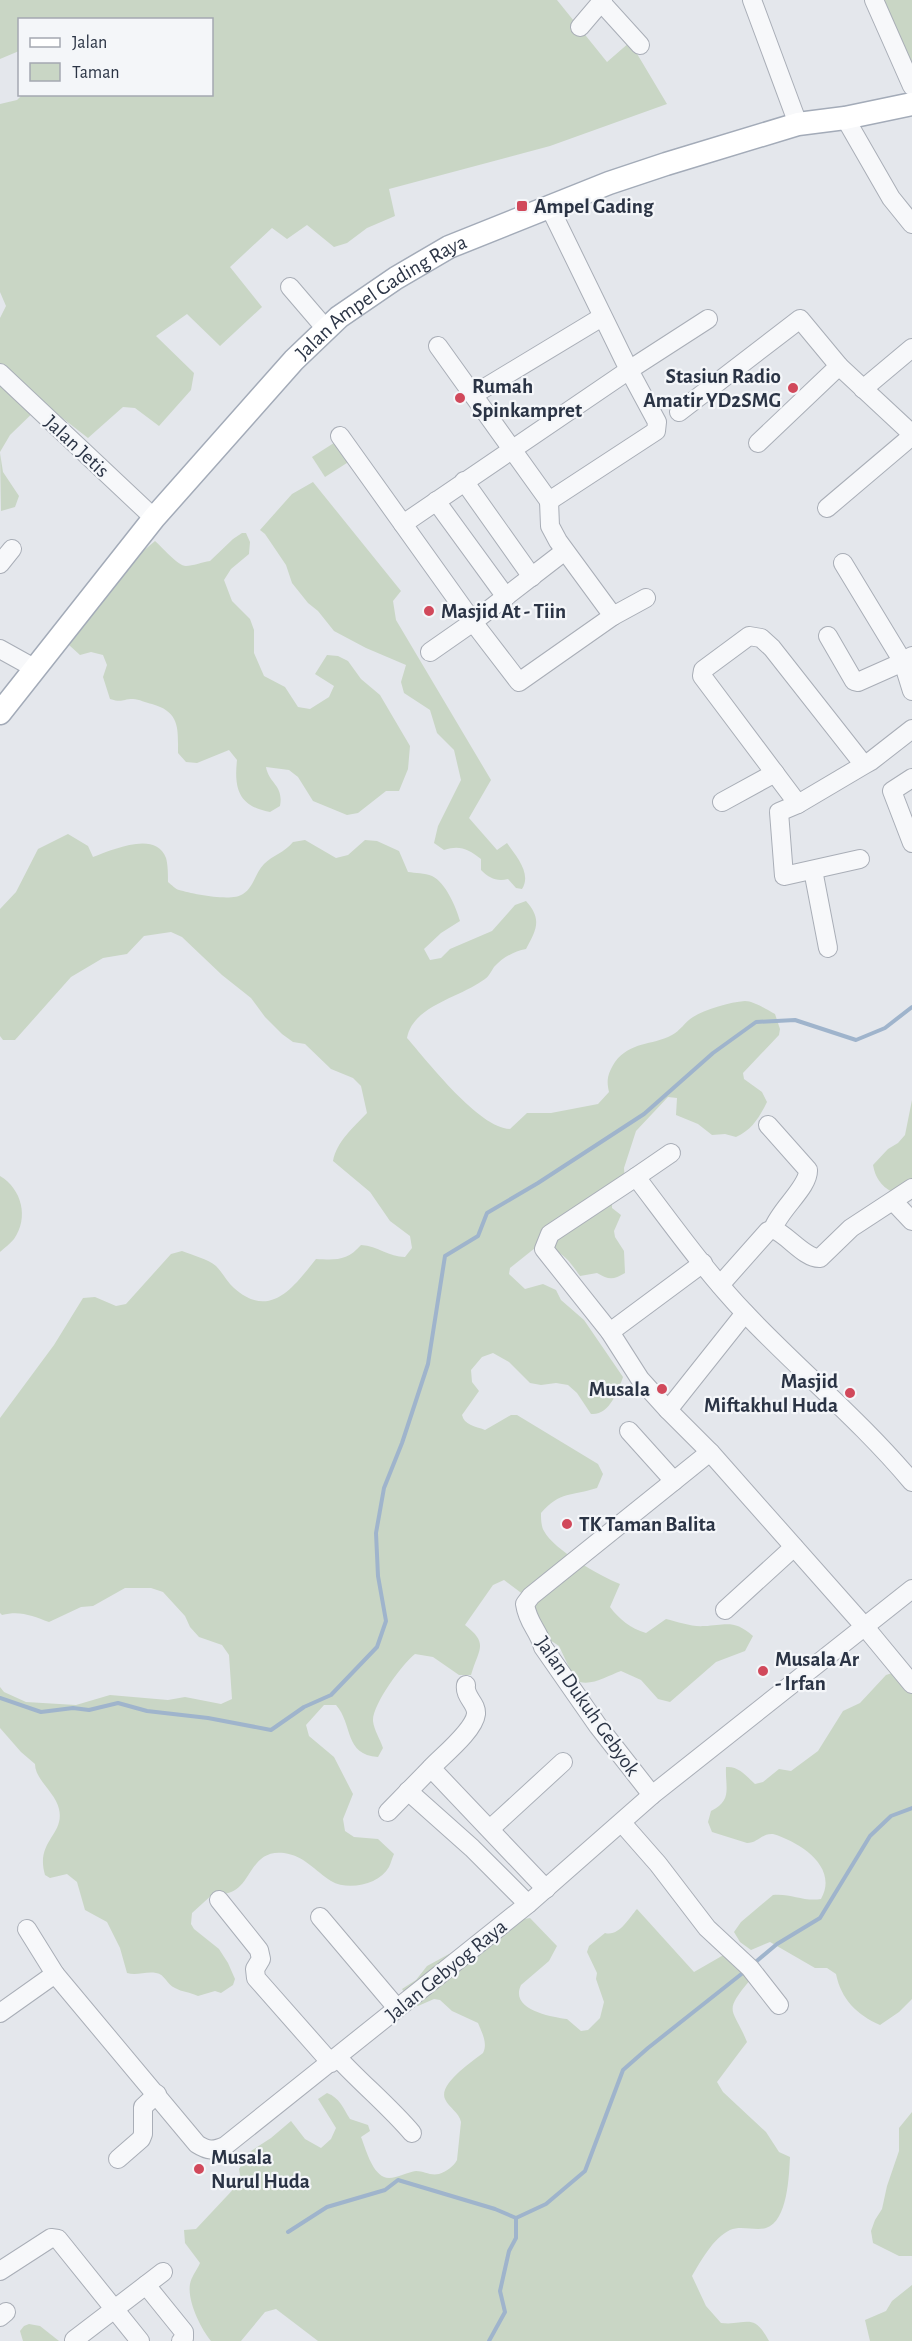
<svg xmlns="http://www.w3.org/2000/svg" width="912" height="2341" viewBox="0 0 912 2341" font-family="'Alegreya Sans',sans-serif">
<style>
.green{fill:#c9d6c5}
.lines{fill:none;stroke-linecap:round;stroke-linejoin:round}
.stream{stroke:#9fb4cc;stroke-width:4}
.minor-casing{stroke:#a9aeb7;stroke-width:20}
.major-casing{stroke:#a3abb8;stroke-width:25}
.minor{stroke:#f7f8fa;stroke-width:18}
.major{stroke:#fff;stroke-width:22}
.poi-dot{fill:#d1495b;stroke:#f4f6f9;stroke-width:2}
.labels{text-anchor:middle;stroke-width:4.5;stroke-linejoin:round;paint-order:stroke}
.poi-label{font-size:21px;font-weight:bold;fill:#2b3445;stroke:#f4f6f9;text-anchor:start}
.street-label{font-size:21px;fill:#2b3445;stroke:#f4f6f9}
</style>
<rect width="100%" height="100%" fill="#e4e7ec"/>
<g class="green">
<polygon points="0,0 557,0 607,62 630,42 667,104 550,146 389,189 395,216 367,228 347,243 334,247 307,225 287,239 272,228 230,267 262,307 220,346 187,314 156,336 194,373 191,390 159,426 135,408 123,407 88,438 43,403 10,435 0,452 0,318 6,306 0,292 0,104 17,100 23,94 212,94 212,20 20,20 19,51 0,59"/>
<polygon points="874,0 912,0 912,81"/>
<polygon points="337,441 350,461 325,477 312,457"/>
<polygon points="0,453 3,472 19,496 15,507 1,511"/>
<path d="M313 482 401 591 393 601 396 620 491 780 469 818 497 850 507 843C516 856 532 873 522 889L516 888 508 879C497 882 489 878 481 870V859C468 849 460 845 444 850L434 843 438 826 461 780 454 750 437 733 430 710 404 693 401 682 406 665 366 648 334 631 318 611 308 603 292 583 286 565 265 534 260 530 292 494Z"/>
<path d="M242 533H246L250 542 249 554 231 569 224 580 232 601 250 619 254 630V653L264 676 285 687 298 707 310 709 329 697 334 686 315 674 327 655 338 656 348 661 361 679 380 695 410 746 408 769 399 791H386L358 813 347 815 313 801 298 777 289 770 266 767C269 784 284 785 280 806L270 812C238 806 234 788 237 760L229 750 197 763 186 762 178 753C178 728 180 712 152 704 146 703 139 699 133 699 122 699 123 703 110 699L103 677 107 665 103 655 91 652 80 655 69 645 142 552 155 541C162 547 178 566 186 566 193 566 202 562 210 561L233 539Z"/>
<path d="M68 834 88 846 93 857C112 850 156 830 166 858 168 865 168 875 168 882 172 885 175 889 179 890 193 894 232 902 243 894 254 887 255 873 264 864 273 855 284 853 293 842L305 840 336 858 348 855 365 840 377 841 399 851 408 872C415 873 425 873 432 876 446 883 456 907 460 921L441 933 424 949 430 960 441 958 450 949 492 931 515 905 526 901C542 919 537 929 526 949 514 951 502 958 494 967 490 973 489 977 482 981 458 998 413 1006 407 1038 428 1062 479 1128 510 1129L527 1113H551L598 1104 609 1092C606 1080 608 1073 615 1062 631 1041 651 1046 672 1035 680 1031 685 1022 693 1017 706 1009 730 1002 745 1001 754 1001 767 1010 775 1014L780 1029 779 1035 743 1073 744 1079 762 1092 767 1102C759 1118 752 1130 736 1137L725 1134 712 1135 698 1124 676 1115 677 1098 668 1097 636 1131 624 1168 625 1184 612 1202V1208L621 1215 614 1231 615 1237 624 1251 625 1273C613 1280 609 1280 597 1273L580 1276C565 1255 562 1250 535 1248L510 1268 509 1274 525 1289 543 1284 556 1290 561 1300 584 1320 623 1377C618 1391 609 1416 591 1414L577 1393 568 1385 556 1383 541 1385 530 1383 509 1362 493 1353 482 1357 471 1370 472 1382 479 1391 462 1415C464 1425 475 1426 485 1430L511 1415H517L598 1464 603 1474 597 1488C572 1496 560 1491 541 1513 541 1519 541 1526 544 1531 554 1550 600 1576 620 1584L610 1607C620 1620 630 1628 646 1633L666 1619C678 1622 692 1627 704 1626 726 1625 734 1619 753 1636L745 1651 716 1662 670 1702 658 1699 641 1680 621 1671C607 1676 589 1688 575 1680L559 1646 529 1626 528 1598 504 1580 493 1585 465 1625C489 1644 479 1648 471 1675H459L433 1657 415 1654C403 1663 372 1705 373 1721 374 1730 380 1739 383 1748L378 1757C344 1755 353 1724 336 1705H324L306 1725 309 1736 334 1757 353 1794 343 1819 345 1831 354 1837 378 1839 394 1854C392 1858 391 1863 389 1867 379 1885 348 1891 331 1881 315 1871 305 1856 284 1853 244 1848 254 1901 214 1893L192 1913 191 1924 194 1929 219 1949 228 1963 235 1979 233 1985 221 1993 215 1991 198 1996C190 1992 182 1992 175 1988 167 1985 165 1974 156 1973 146 1971 137 1976 127 1973L120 1948 107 1922 85 1910 77 1882 67 1874 50 1878 45 1875C35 1841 65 1835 59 1809 56 1793 35 1780 35 1764L21 1752 0 1728V1687L4 1692 26 1702 76 1705 110 1695 168 1700 185 1697 221 1704 232 1699 229 1655 222 1645 199 1637 190 1627 185 1616 163 1592 151 1588H125L93 1606 81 1607 49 1622C33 1616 20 1610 2 1615L0 1613V1418L54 1345 83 1298 95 1297 116 1306 126 1304 171 1254 182 1251C192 1255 208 1259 216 1266 223 1273 227 1282 234 1288 270 1320 293 1288 316 1259 336 1260 347 1261 361 1245 378 1246 389 1257 405 1257L412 1248 410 1236 390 1221 370 1192 333 1161C337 1141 353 1128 367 1113L361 1086 353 1078 331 1069 305 1044 293 1042 282 1034 265 1017 251 998 222 975 182 937 171 932 144 936 127 954 103 958 71 977 15 1040H3L0 1036V909L16 892 38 849Z"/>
<path d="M912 1100V1180L892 1192C881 1186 875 1177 873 1165L888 1149 898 1143 905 1135Z"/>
<path d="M0 1176C22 1189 29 1218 14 1239 10 1244 4 1248 0 1252Z"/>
<path d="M892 1673 912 1676V1999L899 2012 880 2025C857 2015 841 1999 836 1974L827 1968H815L770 1942 751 1950 740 1942 734 1932 741 1922 773 1895C790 1893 804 1902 821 1899 839 1867 800 1842 773 1834 762 1833 758 1843 747 1843L712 1832 708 1822 711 1811C733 1800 725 1788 726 1767 739 1766 746 1776 755 1784L763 1782 779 1769 791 1771 818 1751 843 1711 860 1703 886 1675Z"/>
<path d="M637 1909 694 1972 727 1953 750 1980C722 2014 733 2007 747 2042L717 2082 723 2092 766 2132 779 2152 790 2157C789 2175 788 2221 766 2228 755 2231 741 2225 730 2230 713 2238 701 2261 692 2276L706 2306 721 2323C746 2326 753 2311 769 2341H318L276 2309 265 2312 241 2341H211C201 2329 187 2301 190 2284 191 2277 197 2270 200 2263L185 2243 184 2230 196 2229 241 2181 239 2169 251 2151 271 2138 291 2121 305 2139 321 2148 331 2139 336 2128 318 2099 327 2093C340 2098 343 2108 350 2119L368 2125 370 2131 361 2137C366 2149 371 2171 384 2177 392 2181 407 2172 416 2171 424 2171 430 2176 439 2174 446 2172 454 2166 457 2160L461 2122C459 2112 449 2108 445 2099 438 2084 473 2061 483 2053 488 2043 482 2033 478 2023L452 2011 440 2000 434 1999 418 2006 412 2004 402 1989 416 1980 427 1966 449 1954 455 1953 524 1919 530 1918 557 1946 549 1961 521 1985C509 2010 552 2017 567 2019L581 2031 588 2030 600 2018 604 2002 596 1979 597 1973 587 1952 589 1946 605 1933C619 1937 629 1918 637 1909Z"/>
<polygon points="912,2112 912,2256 899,2256 873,2243 871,2231 875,2220 882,2209 887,2186 899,2151 899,2128"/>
<polygon points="912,2285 912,2341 870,2341 865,2320 886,2311 892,2301"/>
<polygon points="29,2324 40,2326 59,2341 23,2341 20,2331 24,2326"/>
</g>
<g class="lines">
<g class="stream">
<polyline points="0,1698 41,1712 73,1708 89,1710 118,1703 147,1711 208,1718 271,1730 304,1707 331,1695 377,1647 386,1621 378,1576 376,1533 384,1488 402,1443 428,1364 445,1256 478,1236 487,1213 538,1183 644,1114 713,1053 756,1022 795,1020 856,1040 885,1028 912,1007"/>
<polyline points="752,1965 777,1944 820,1918 870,1836 891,1816 912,1808"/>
<polyline points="288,2232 327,2207 385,2190 398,2180 495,2209 516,2218 546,2204 585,2171 623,2070 648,2048 744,1972"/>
<polyline points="489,2341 505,2312 500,2291 509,2251 516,2238 516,2218"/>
</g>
<defs>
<g id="minor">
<polyline points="752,0 798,124"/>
<polyline points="874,0 912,86"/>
<polyline points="601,2 640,45"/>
<polyline points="580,27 603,0"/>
<polyline points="845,118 891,198 912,224"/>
<polyline points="290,287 326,329"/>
<polyline points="438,346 549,501"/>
<polyline points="0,373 154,518"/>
<polyline points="863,389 912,348"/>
<polyline points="473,395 602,317"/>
<polyline points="679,412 800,319 839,366 912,434"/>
<polyline points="340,436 473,622 519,682 613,616"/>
<polyline points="758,443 839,366"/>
<polyline points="464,481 532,577"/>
<polyline points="436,501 506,597"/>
<polyline points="549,501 656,431 657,422 629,370 708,319"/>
<polyline points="549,501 550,526 558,541 613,616 646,598"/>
<polyline points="827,508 912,436"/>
<polyline points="403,524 629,370 550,208"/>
<polyline points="843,563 903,662 912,691"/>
<polyline points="0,564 12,549"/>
<polyline points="828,636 854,681 858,682 903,662 912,656"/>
<polyline points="0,649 36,669"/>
<polyline points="430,652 473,622 561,554"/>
<polyline points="864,765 772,648 761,638 749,636 703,670 702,676 798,804 864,765 871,761 912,729"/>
<polyline points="912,778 892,791 912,843"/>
<polyline points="722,802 775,773"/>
<polyline points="798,804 779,812 784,876 860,859"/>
<polyline points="813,870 828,948"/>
<path d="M768 1125 808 1170C809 1187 779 1210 773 1229"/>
<polyline points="636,1177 671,1153"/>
<polyline points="894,1202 912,1221"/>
<path d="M720 1285 768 1231 773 1229C788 1235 805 1259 820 1258L851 1228 912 1188"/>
<polyline points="610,1332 703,1263"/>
<polyline points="668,1410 745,1313"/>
<polyline points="629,1431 674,1481"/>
<path d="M912 1482C861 1421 799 1370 745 1313 705 1271 671 1223 636 1177L550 1234 544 1249 610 1332 640 1379 668 1410 710 1452 865 1627 912 1684"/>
<polyline points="725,1610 794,1547"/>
<path d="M466 1685C464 1697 477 1703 476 1714 474 1731 442 1756 431 1768L546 1889"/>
<polyline points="408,1791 472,1848 528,1904"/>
<path d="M652 1795 598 1726 543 1647C538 1629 528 1624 525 1604L531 1596 710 1452"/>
<polyline points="388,1812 431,1768"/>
<polyline points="622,1823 658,1864 707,1928 750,1968 779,2005"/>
<polyline points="490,1829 563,1762"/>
<polyline points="219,1900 259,1950 261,1959 255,1969 256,1978 331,2063"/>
<polyline points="320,1917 397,2008"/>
<polyline points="27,1929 55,1974"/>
<path d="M0 2013 55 1974 197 2144C208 2151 213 2151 225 2146L528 1904 652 1795 912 1589"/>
<path d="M338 2058C362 2084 389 2106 412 2133"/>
<polyline points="118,2159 141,2139 143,2134 143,2107 157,2094"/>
<polyline points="0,2271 51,2238 58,2239 140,2341"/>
<polyline points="146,2285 184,2332 184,2338 181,2341"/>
<polyline points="0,2317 6,2312"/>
<polyline points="74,2340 163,2272"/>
</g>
<g id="major">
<path id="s1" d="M0 713 154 518 294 360 339 317 396 278 449 247 609 183 666 164 798 124 845 118 912 104"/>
</g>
</defs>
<use href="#minor" class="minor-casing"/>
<use href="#major" class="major-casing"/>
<use href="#minor" class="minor"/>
<use href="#major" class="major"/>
</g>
<g class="poi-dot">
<rect x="516" y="200" width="12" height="12" rx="3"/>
<circle cx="793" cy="388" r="6"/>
<circle cx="460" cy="398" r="6"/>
<circle cx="429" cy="611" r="6"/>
<circle cx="662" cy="1389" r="6"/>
<circle cx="850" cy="1393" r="6"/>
<circle cx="567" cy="1524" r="6"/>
<circle cx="763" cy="1671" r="6"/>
<circle cx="199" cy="2169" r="6"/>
</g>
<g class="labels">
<g class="poi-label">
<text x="534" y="213">Ampel Gading</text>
<text x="781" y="383" text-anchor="end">Stasiun Radio<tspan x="781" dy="24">Amatir YD2SMG</tspan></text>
<text x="472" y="393">Rumah<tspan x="472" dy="24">Spinkampret</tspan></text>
<text x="441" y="618">Masjid At - Tiin</text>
<text x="838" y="1388" text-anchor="end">Masjid<tspan x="838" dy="24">Miftakhul Huda</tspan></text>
<text x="650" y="1396" text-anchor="end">Musala</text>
<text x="579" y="1531">TK Taman Balita</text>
<text x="775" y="1666">Musala Ar<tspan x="775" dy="24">- Irfan</tspan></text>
<text x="211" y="2164">Musala<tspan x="211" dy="24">Nurul Huda</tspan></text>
</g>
<g class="street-label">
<text dy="7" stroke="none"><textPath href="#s1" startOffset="568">Jalan Ampel Gading Raya</textPath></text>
<text transform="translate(77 446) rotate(43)" y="7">Jalan Jetis</text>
<text transform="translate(588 1706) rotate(55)" y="7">Jalan Dukuh Gebyok</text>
<text transform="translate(446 1970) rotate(-39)" y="7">Jalan Gebyog Raya</text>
</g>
</g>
<rect x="18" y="18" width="195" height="78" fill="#f4f6f9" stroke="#a4a8b1" stroke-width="1.5"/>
<rect x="30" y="38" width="30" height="9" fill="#ffffff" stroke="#a4a8b1" stroke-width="1.5"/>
<text x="72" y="48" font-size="18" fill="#2b3445">Jalan</text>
<rect x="30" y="63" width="30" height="18" fill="#c9d6c5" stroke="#a4a8b1" stroke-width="1.5"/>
<text x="72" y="78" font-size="18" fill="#2b3445">Taman</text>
</svg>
